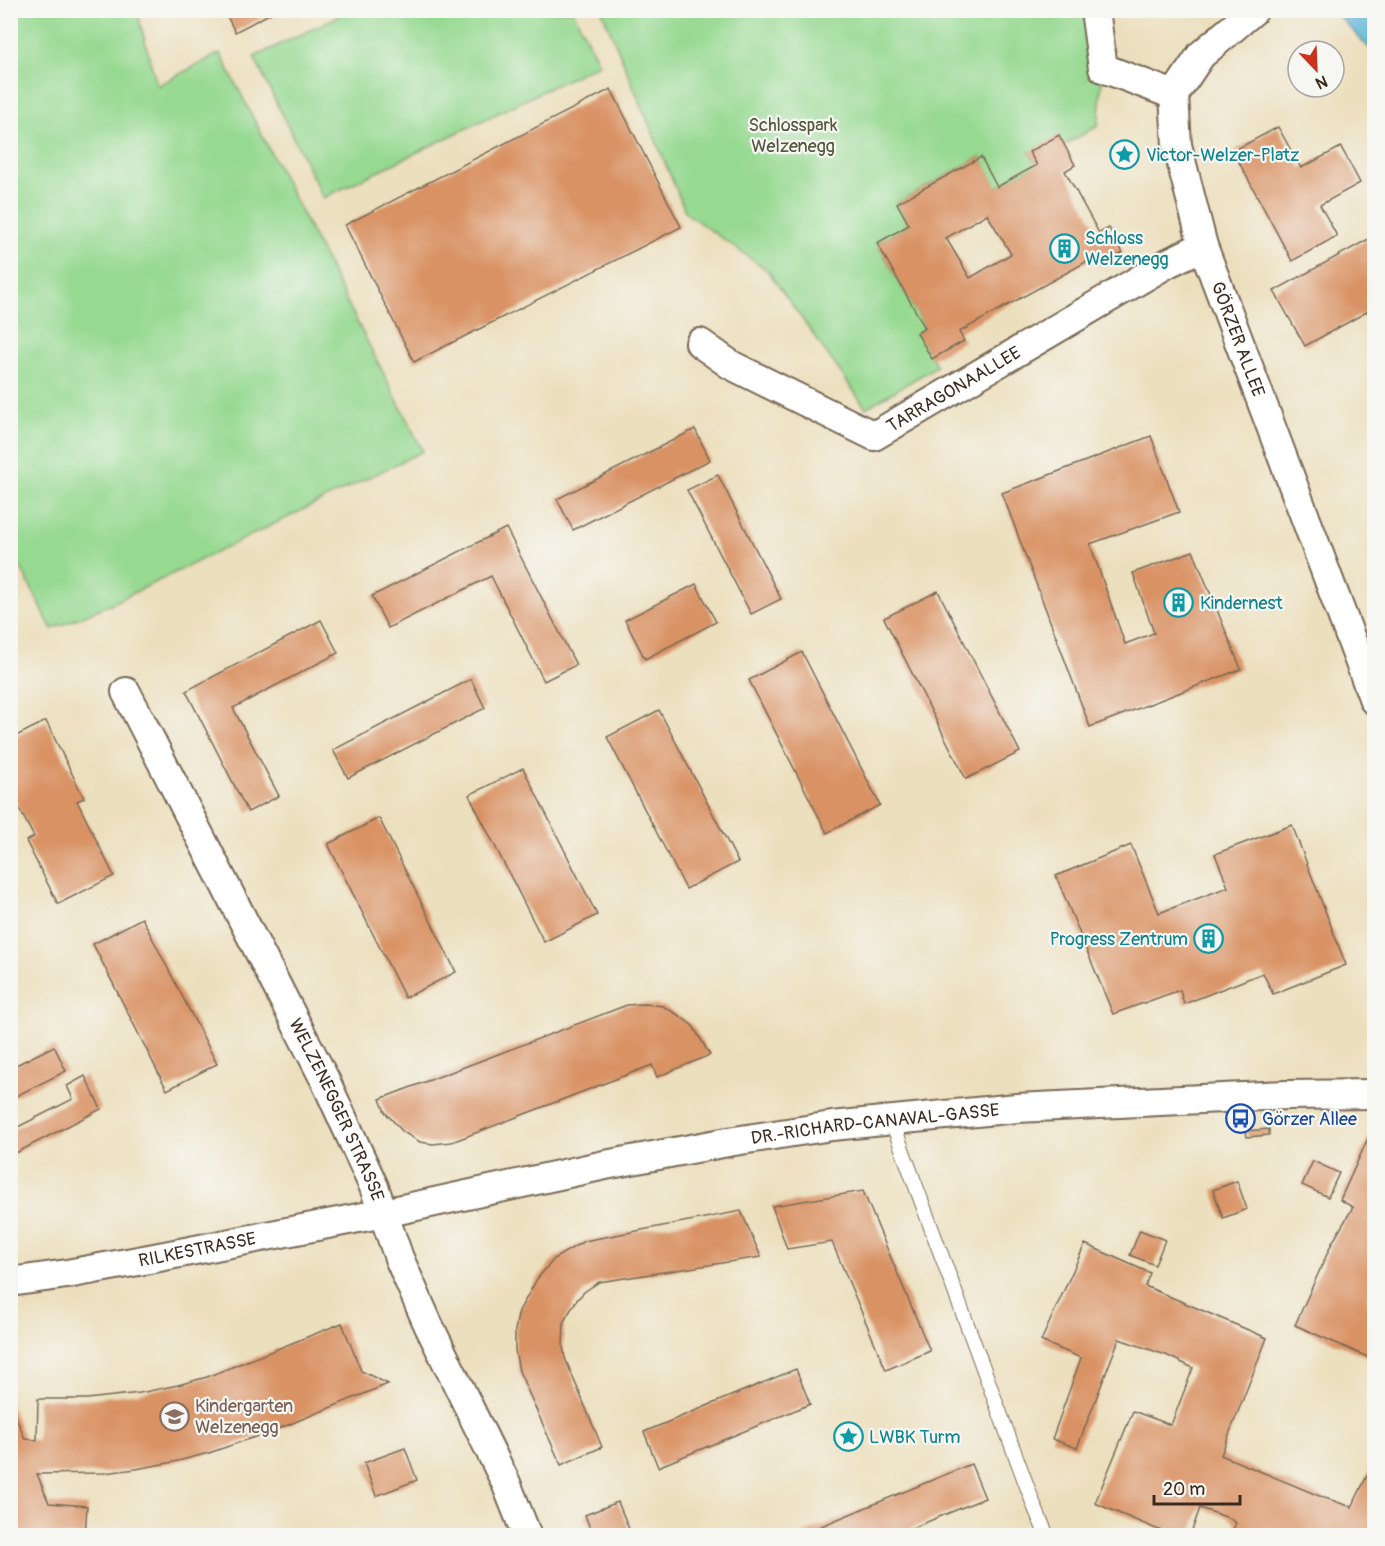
<svg xmlns="http://www.w3.org/2000/svg" width="1385" height="1546" viewBox="0 0 1385 1546" font-family="Pangolin,sans-serif">
<style>
.green{fill:#96d991;stroke:#688258;stroke-width:1.5}
.water{fill:#58b4d6;stroke:#4a6f7a;stroke-width:1.5}
.building{fill:#d99263;fill-rule:evenodd}
.lines{fill:none;stroke-linecap:round;stroke-linejoin:round}
.service-casing{stroke:#796956;stroke-width:16}
.minor-casing{stroke:#796956;stroke-width:32}
.service{stroke:#fff;stroke-width:14}
.minor{stroke:#fff;stroke-width:28}
.labels{text-anchor:middle;stroke-width:4.5;stroke-linejoin:round;paint-order:stroke}
.park-label{font-size:18px;fill:#52563b;stroke:#f6f6f2}
.culture-label{font-size:18px;fill:#0d838f;stroke:#f6f6f2;text-anchor:start}
.street-label{font-size:18px;fill:#3b2a1e;stroke:#f6f6f2}
.transit-label{font-size:18px;fill:#164399;stroke:#f6f6f2;text-anchor:start}
.education-label{font-size:18px;fill:#785e54;stroke:#f6f6f2;text-anchor:start}
</style>
<rect width="100%" height="100%" fill="#f6f6f2"/>
<filter id="ink" filterUnits="userSpaceOnUse"><feTurbulence type="fractalNoise" baseFrequency=".0167" numOctaves="2"/><feDisplacementMap in="SourceGraphic" scale="12" xChannelSelector="R" yChannelSelector="G"/><feConvolveMatrix kernelMatrix="1 2 1 2 8 2 1 2 1" color-interpolation-filters="sRGB"/></filter>
<filter id="wash" filterUnits="userSpaceOnUse"><feTurbulence type="fractalNoise" baseFrequency=".008" numOctaves="4" result="noise"/><feDisplacementMap in="SourceGraphic" scale="24" xChannelSelector="R" yChannelSelector="G"/><feGaussianBlur stdDeviation="1.35" result="paint"/><feColorMatrix in="noise" values="0 0 0 0 0 0 0 0 0 0 0 0 0 0 0 0 0 1.4 0 .05"/><feComposite in="paint" operator="in"/></filter>
<g filter="url(#wash)">
<rect width="100%" height="100%" fill="#ecdfbd"/>
<g class="green">
<polygon points="11,10 137,11 157,86 220,53 423,451 115,602 52,629 11,548"/>
<polygon points="573,11 599,64 323,198 254,57 349,11"/>
<polygon points="602,11 1095,11 1103,68 1098,126 1064,145 1029,152 1037,165 997,187 980,157 897,203 909,225 877,243 925,328 917,333 937,366 866,408 767,270 686,213"/>
</g>
<polygon class="water" points="1334,11 1374,11 1374,53"/>
<g id="blocks">
<g class="building">
<polygon points="224,10 277,10 235,32"/>
<polygon points="611,89 681,227 414,362 345,225"/>
<polygon points="1278,127 1301,168 1341,147 1360,183 1320,205 1337,236 1292,261 1233,151"/>
<path d="M1059 135 1075 165 1065 171 1099 233 1109 228 1123 253 1100 266 1095 257 959 332 964 341 932 359 917 333 925 328 877 243 909 225 897 203 981 157 997 187 1037 165 1029 152ZM987 214 1011 254 970 278 946 238Z"/>
<polygon points="1374,236 1374,308 1305,346 1274,291"/>
<polygon points="695,429 710,460 573,530 557,499"/>
<polygon points="1151,436 1179,512 1090,544 1125,644 1154,633 1133,573 1193,551 1241,669 1090,727 1002,493"/>
<polygon points="718,475 781,599 751,614 687,490"/>
<polygon points="506,528 576,665 544,681 491,576 388,628 372,596"/>
<polygon points="696,584 716,622 645,659 625,620"/>
<polygon points="938,591 1020,752 966,779 884,618"/>
<polygon points="321,620 338,653 233,708 279,796 248,812 186,691"/>
<polygon points="802,652 880,805 827,833 749,680"/>
<polygon points="471,679 485,708 348,778 333,750"/>
<polygon points="659,710 738,862 686,889 607,737"/>
<polygon points="46,721 84,798 77,801 114,876 58,904 26,841 34,837 10,791 10,739"/>
<polygon points="523,768 597,915 544,942 469,795"/>
<polygon points="379,818 456,972 405,998 328,844"/>
<polygon points="1292,825 1346,965 1273,994 1263,973 1184,1004 1180,990 1113,1014 1056,876 1131,845 1159,913 1228,887 1215,854"/>
<polygon points="142,918 217,1064 167,1090 93,944"/>
<polygon points="644,1004 663,1006 680,1016 693,1026 710,1055 657,1077 652,1065 452,1142 433,1144 420,1142 403,1132 385,1112 380,1099 627,1005"/>
<polygon points="54,1046 66,1071 10,1099 10,1068"/>
<polygon points="85,1076 101,1109 10,1156 10,1131 73,1099 67,1086"/>
<polygon points="1269,1129 1269,1135 1247,1137 1246,1131"/>
<polygon points="1369,1136 1374,1138 1374,1286 1368,1298 1374,1300 1374,1360 1295,1325 1332,1243 1353,1207 1340,1200"/>
<polygon points="1313,1161 1339,1173 1328,1197 1302,1185"/>
<polygon points="1237,1181 1247,1209 1223,1218 1213,1190"/>
<polygon points="863,1191 930,1351 886,1370 832,1242 787,1249 772,1206"/>
<polygon points="741,1211 761,1257 599,1282 584,1292 576,1301 564,1321 563,1346 565,1358 602,1447 561,1465 519,1371 515,1350 515,1330 519,1311 537,1279 555,1258 584,1241"/>
<polygon points="1140,1230 1165,1240 1155,1265 1130,1255"/>
<polygon points="1085,1244 1150,1273 1145,1286 1267,1338 1221,1455 1322,1497 1352,1507 1374,1461 1374,1536 1230,1536 1236,1523 1229,1518 1200,1508 1190,1536 1173,1536 1095,1503 1133,1411 1171,1425 1193,1368 1166,1355 1119,1339 1077,1448 1052,1439 1081,1358 1041,1341"/>
<polygon points="342,1323 361,1371 388,1384 278,1429 209,1453 174,1462 136,1469 104,1473 37,1474 49,1503 87,1506 85,1536 10,1536 10,1403 25,1439 37,1440 38,1399 87,1399 140,1393 178,1385 207,1377"/>
<polygon points="796,1369 810,1404 658,1467 644,1432"/>
<polygon points="405,1448 417,1480 376,1496 364,1463"/>
<polygon points="971,1464 985,1498 893,1536 797,1536"/>
<polygon points="618,1502 632,1536 593,1536 585,1515"/>
</g>
</g>
</g>
<g filter="url(#ink)">
<use href="#blocks" fill-opacity="0" stroke="#796956" stroke-width="1.5"/>
<g class="lines">
<defs>
<polyline id="service" points="891,1119 1035,1508 1047,1536"/>
<g id="minor">
<polyline points="1095,10 1103,68 1174,95"/>
<path id="s1" d="M1174 95 1177 145 1203 246 1374 700"/>
<polyline points="1174,95 1201,55 1254,10"/>
<path id="s2" d="M700 343 731 365 874 436 1168 263 1203 246"/>
<path id="s3" d="M126 692 325 1080 374 1187 399 1258 428 1324 506 1483 527 1536"/>
<path id="s4" d="M10 1282 67 1274 149 1259 384 1213 605 1165 728 1142 832 1126 1017 1108 1286 1095 1374 1094"/>
</g>
</defs>
<use href="#service" class="service-casing"/>
<use href="#minor" class="minor-casing"/>
<use href="#service" class="service"/>
<use href="#minor" class="minor"/>
</g>
</g>
<defs>
<symbol id="sight-ring" viewBox="-11 -11 22 22"><circle r="9.5" fill="#f6f6f2" stroke="#0f9aa8" stroke-width="1.5"/><path d="M0-6L1.8-2.2L6-1.7L2.9 1.2L3.7 5.4L0 3.3L-3.7 5.4L-2.9 1.2L-6-1.7L-1.8-2.2Z" fill="#0f9aa8"/></symbol>
<symbol id="building-ring" viewBox="-11 -11 22 22"><circle r="9.5" fill="#f6f6f2" stroke="#0f9aa8" stroke-width="1.5"/><path d="M-4-6H4V6H1V3H-1V6H-4ZM-2.5-4.3h1.7v1.8h-1.7ZM.8-4.3h1.7v1.8H.8ZM-2.5-1h1.7V.8h-1.7ZM.8-1h1.7V.8H.8Z" fill="#0f9aa8"/></symbol>
<symbol id="bus-ring" viewBox="-11 -11 22 22"><circle r="9.5" fill="#f6f6f2" stroke="#1a4fb4" stroke-width="1.5"/><path d="M-5-6H5V4H4V6H2V4H-2V6H-4V4H-5ZM-3.5-4V0h7V-4ZM-3.5 1.2v1.5H-2V1.2ZM2 1.2v1.5H3.5V1.2Z" fill="#1a4fb4"/></symbol>
<symbol id="school-ring" viewBox="-11 -11 22 22"><circle r="9.5" fill="#f6f6f2" stroke="#8d6e63" stroke-width="1.5"/><path d="M0-5L7-2L0 1L-7-2ZM-4 1L0 2.5L4 1V4Q0 6-4 4Z" fill="#8d6e63"/></symbol>
</defs>
<g fill-rule="evenodd">
<use href="#sight-ring" x="1108" y="138" width="33" height="33"/>
<use href="#building-ring" x="1048" y="232" width="33" height="33"/>
<use href="#building-ring" x="1162" y="586" width="33" height="33"/>
<use href="#building-ring" x="1192" y="922" width="33" height="33"/>
<use href="#bus-ring" x="1224" y="1102" width="33" height="33"/>
<use href="#school-ring" x="158" y="1400" width="33" height="33"/>
<use href="#sight-ring" x="832" y="1420" width="33" height="33"/>
</g>
<g class="labels">
<g class="park-label">
<text x="793" y="131">Schlosspark<tspan x="793" dy="21">Welzenegg</tspan></text>
</g>
<g class="culture-label">
<text x="1146" y="161">Victor-Welzer-Platz</text>
<text x="1085" y="244">Schloss<tspan x="1085" dy="21">Welzenegg</tspan></text>
<text x="1200" y="609">Kindernest</text>
<text x="1188" y="945" text-anchor="end">Progress Zentrum</text>
<text x="869" y="1443">LWBK Turm</text>
</g>
<g class="street-label">
<text dy="6" stroke="none"><textPath href="#s1" startOffset="254">GÖRZER ALLEE</textPath></text>
<text dy="6" stroke="none"><textPath href="#s2" startOffset="290">TARRAGONAALLEE</textPath></text>
<text dy="6" stroke="none"><textPath href="#s3" startOffset="468">WELZENEGGER STRASSE</textPath></text>
<text dy="6" stroke="none"><textPath href="#s4" startOffset="880">DR.-RICHARD-CANAVAL-GASSE</textPath></text>
<text dy="6" stroke="none"><textPath href="#s4" startOffset="190">RILKESTRASSE</textPath></text>
</g>
<g class="transit-label">
<text x="1262" y="1125">Görzer Allee</text>
</g>
<g class="education-label">
<text x="195" y="1412">Kindergarten<tspan x="195" dy="21">Welzenegg</tspan></text>
</g>
</g>
<rect width="1385" height="1546" fill="none" stroke="#f6f6f2" stroke-width="36"/>
<g transform="translate(1316 69) rotate(157)"><circle r="28" fill="#f6f6f2" stroke="#aba49d" stroke-width="1.5"/>
<path d="M0-4.5L10 22L0 15L-10 22Z" fill="#c8321e"/>
<text y="-9" font-size="16" font-weight="bold" text-anchor="middle" fill="#3b2a1e">N</text>
</g>
<path d="M1154 1495v9h86v-9" fill="none" stroke="#3b2a1e" stroke-width="3"/>
<text x="1163" y="1495" font-size="18" fill="#3b2a1e" stroke="#f6f6f2" stroke-width="4.5" paint-order="stroke">20 m</text>
</svg>
